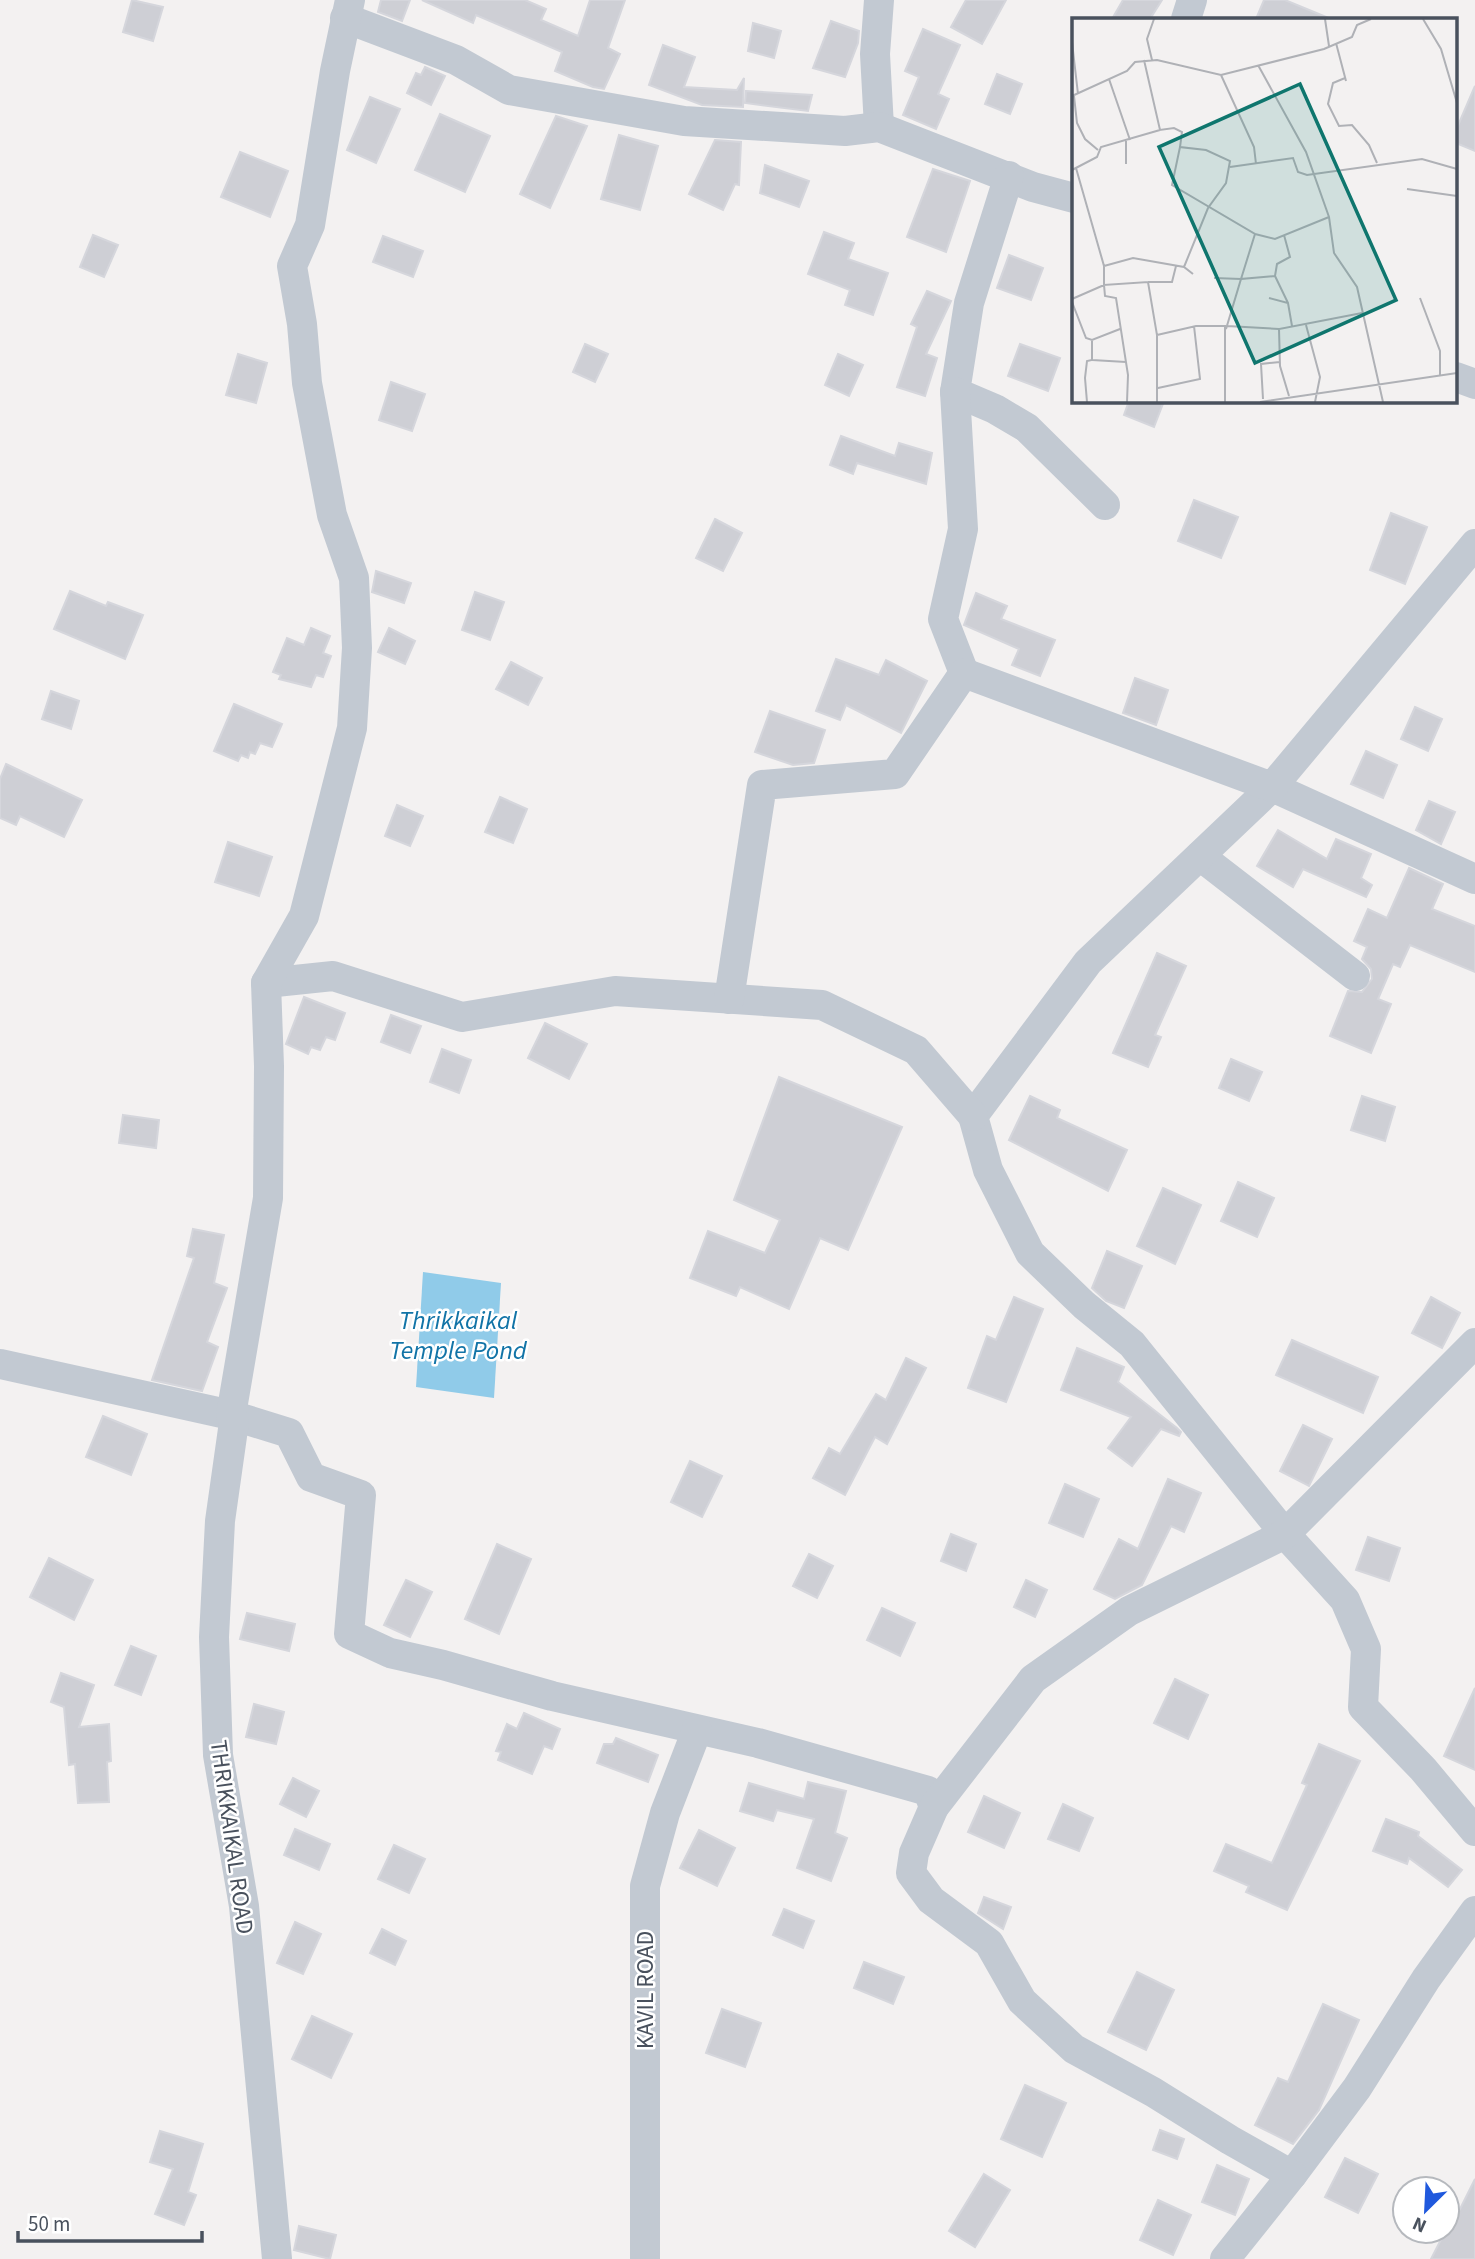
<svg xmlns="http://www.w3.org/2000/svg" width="1475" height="2259" viewBox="0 0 1475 2259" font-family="'Source Sans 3',sans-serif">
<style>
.water{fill:#90cbe9}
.building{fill:#cecfd5;stroke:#d5d6dc;stroke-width:2}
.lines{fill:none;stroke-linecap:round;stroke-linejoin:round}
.minor{stroke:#c2c9d2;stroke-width:30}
.labels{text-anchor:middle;stroke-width:5;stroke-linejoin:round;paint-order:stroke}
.street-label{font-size:24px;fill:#49515d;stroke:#fff}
.water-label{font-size:26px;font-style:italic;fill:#1274a7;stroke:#fff}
.inset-road{fill:none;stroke:#afb1b6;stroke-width:2}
.view{fill:#0f766e;fill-opacity:0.15;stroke:#0f766e;stroke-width:3.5}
.inset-edge{fill:none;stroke:#49515d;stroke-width:3.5}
</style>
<rect width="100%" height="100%" fill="#f3f1f1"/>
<polygon class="water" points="423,1272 501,1283 494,1398 416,1387"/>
<g class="building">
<polygon points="132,0 163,7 153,41 123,32"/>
<polygon points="381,0 410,0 402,21 378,12"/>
<polygon points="422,0 525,0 546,9 541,20 578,36 590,0 625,0 608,48 620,54 604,89 593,87 555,71 562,52 476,15 473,23"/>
<polygon points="966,0 1006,0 982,44 951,27"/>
<polygon points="1123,0 1162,0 1150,19 1112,19"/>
<polygon points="1264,0 1285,0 1331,19 1256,19"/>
<polygon points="831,21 859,31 858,43 845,77 813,68"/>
<polygon points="753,23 781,31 774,58 748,51"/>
<polygon points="923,29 960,45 938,94 949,99 936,129 903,115 919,77 905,71"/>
<polygon points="663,45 695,57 684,87 737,90 744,78 743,107 702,105 649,85"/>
<polygon points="425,67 445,76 431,105 407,93 416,73 421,75"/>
<polygon points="997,74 1022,84 1010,114 985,104"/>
<polygon points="1475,86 1475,151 1456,143 1456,130"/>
<polygon points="746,91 812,95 808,111 745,103"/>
<polygon points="370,97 400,109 376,163 347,150"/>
<polygon points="440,114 490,136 465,192 415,170"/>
<polygon points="556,116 587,126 550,208 520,194"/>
<polygon points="619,135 658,146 640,210 601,199"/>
<polygon points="715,140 741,142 739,185 735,184 723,210 689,194"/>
<polygon points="240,152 288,171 270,217 221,197"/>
<polygon points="765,165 809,181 799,207 760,193"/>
<polygon points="933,169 970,181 946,252 907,237"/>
<polygon points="824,232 854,243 848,259 888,273 873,315 845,305 850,290 808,274"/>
<polygon points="93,235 118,245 104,277 80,267"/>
<polygon points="383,236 423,251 413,277 373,262"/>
<polygon points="1009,255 1043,268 1031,300 997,288"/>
<polygon points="927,291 951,301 926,354 937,358 925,396 897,387 917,327 911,324"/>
<polygon points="585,344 608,354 595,382 573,372"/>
<polygon points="1020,344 1060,358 1048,391 1008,376"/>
<polygon points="238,354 267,363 256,403 226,395"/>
<polygon points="838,354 863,365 849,396 825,385"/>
<polygon points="391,382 425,394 412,431 379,420"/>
<polygon points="1129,401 1164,401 1154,427 1124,415"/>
<polygon points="841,436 895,456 899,443 932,453 926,484 857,463 853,474 830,465"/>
<polygon points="1194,500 1238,517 1221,558 1178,541"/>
<polygon points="1391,513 1427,527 1405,584 1370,570"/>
<polygon points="715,519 742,533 723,571 696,558"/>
<polygon points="376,571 411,583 404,603 372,592"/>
<polygon points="70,591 106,606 108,602 143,615 125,659 54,629"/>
<polygon points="475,592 504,602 490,640 462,630"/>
<polygon points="976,593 1007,606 1001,619 1055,640 1040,676 1012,665 1019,649 964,625"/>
<polygon points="311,628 330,636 323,653 331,656 323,677 316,675 311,687 279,679 281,675 273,672 287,638 304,645"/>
<polygon points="389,628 415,641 405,664 378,652"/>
<polygon points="836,659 879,675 886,660 927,681 901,733 846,705 840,720 816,711"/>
<polygon points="511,662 542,678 528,705 496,689"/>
<polygon points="1135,678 1168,690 1156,725 1123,713"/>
<polygon points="51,691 79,701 71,729 42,719"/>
<polygon points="234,704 282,724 272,747 260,743 255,754 250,752 248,758 241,755 238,761 214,751"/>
<polygon points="1415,707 1442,719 1428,751 1401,739"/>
<polygon points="770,711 825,730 814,763 793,765 755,752"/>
<polygon points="1366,751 1397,765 1383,798 1351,784"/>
<polygon points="6,764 82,800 64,837 20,816 16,825 0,818 0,779"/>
<polygon points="500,797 527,809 513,843 485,832"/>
<polygon points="1429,801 1455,812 1441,844 1416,830"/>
<polygon points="397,805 423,816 410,846 385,836"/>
<polygon points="1278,830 1327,859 1336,839 1371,854 1361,878 1372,885 1366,897 1303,869 1293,887 1257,866"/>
<polygon points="228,842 272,857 259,896 215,882"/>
<polygon points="1409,868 1443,884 1432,909 1475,926 1475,972 1410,945 1400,967 1393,964 1378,999 1391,1004 1371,1053 1330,1036 1348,991 1362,992 1372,979 1371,969 1362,959 1367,947 1354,941 1368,909 1387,918"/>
<polygon points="1157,953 1186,966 1155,1035 1161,1037 1148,1067 1113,1053"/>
<polygon points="304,997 345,1013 335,1040 326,1037 320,1050 311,1047 308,1054 286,1044"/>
<polygon points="391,1015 421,1026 410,1053 381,1042"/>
<polygon points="545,1023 587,1044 569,1079 528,1058"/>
<polygon points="442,1049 471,1060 459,1093 430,1082"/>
<polygon points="1231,1059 1262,1072 1249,1101 1219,1088"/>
<polygon points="779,1077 902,1127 848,1250 820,1238 789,1309 740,1287 736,1296 690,1278 708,1231 765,1253 780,1220 734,1200"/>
<polygon points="1030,1096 1060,1110 1057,1118 1127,1150 1108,1191 1009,1140"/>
<polygon points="1362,1096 1395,1107 1385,1141 1351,1130"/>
<polygon points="123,1115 159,1120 156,1148 119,1143"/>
<polygon points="1238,1182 1274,1198 1257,1237 1221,1221"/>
<polygon points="1163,1188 1201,1205 1175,1264 1137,1246"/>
<polygon points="193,1229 224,1235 214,1283 227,1288 207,1342 218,1347 202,1391 152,1380 194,1258 187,1256"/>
<polygon points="1107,1251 1142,1266 1124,1308 1106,1301 1092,1288"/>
<polygon points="1014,1297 1043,1309 1006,1402 968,1388 987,1336 996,1340"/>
<polygon points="1431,1297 1460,1313 1442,1348 1412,1333"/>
<polygon points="1292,1340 1378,1377 1363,1413 1276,1375"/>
<polygon points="1077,1348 1124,1367 1118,1382 1177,1428 1181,1432 1179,1436 1161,1429 1132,1466 1108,1448 1131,1417 1061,1390"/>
<polygon points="906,1358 926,1368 887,1444 875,1437 845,1495 813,1478 829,1448 840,1454 876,1394 886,1400"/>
<polygon points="103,1416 147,1434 131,1475 86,1457"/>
<polygon points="1303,1425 1332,1439 1309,1486 1280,1471"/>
<polygon points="690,1461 722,1476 702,1517 671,1502"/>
<polygon points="1168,1479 1201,1493 1184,1532 1171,1526 1142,1585 1115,1599 1094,1589 1119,1539 1138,1549"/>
<polygon points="1065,1484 1099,1499 1083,1537 1049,1523"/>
<polygon points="951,1534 976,1544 966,1571 941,1561"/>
<polygon points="1368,1537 1400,1548 1389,1581 1356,1570"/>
<polygon points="497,1544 531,1559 499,1634 465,1619"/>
<polygon points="809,1554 833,1566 817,1598 793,1586"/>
<polygon points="49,1558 93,1580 74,1620 30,1597"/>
<polygon points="406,1580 432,1592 410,1637 384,1625"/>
<polygon points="1026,1580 1047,1590 1035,1617 1014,1607"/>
<polygon points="882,1608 915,1623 900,1656 867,1640"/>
<polygon points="247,1613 295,1624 289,1651 240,1639"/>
<polygon points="131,1646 156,1656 141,1695 115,1685"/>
<polygon points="61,1673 94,1685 79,1727 109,1724 111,1761 107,1762 109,1802 78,1803 75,1764 69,1765 64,1707 51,1702"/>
<polygon points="1175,1679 1208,1695 1188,1739 1154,1723"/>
<polygon points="1475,1688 1475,1770 1444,1756"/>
<polygon points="254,1704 284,1712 276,1744 246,1737"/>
<polygon points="524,1713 560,1729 552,1749 544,1746 532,1774 498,1760 501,1752 496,1751 507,1724 517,1729"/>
<polygon points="616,1738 658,1755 648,1782 597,1763 604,1744 613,1744"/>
<polygon points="1319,1744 1360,1761 1287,1910 1246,1892 1249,1886 1214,1871 1226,1844 1272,1863 1307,1785 1302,1783"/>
<polygon points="293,1778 319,1791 306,1817 280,1804"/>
<polygon points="808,1782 846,1791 835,1833 847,1838 831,1881 797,1868 814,1819 777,1810 773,1821 740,1811 749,1783 804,1799"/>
<polygon points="984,1796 1020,1813 1004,1848 968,1832"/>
<polygon points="1063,1804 1093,1818 1079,1851 1048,1839"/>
<polygon points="1386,1819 1419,1832 1418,1836 1462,1870 1448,1887 1409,1858 1407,1864 1373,1851"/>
<polygon points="295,1829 330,1844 319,1870 284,1855"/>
<polygon points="699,1830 735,1848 717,1886 680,1868"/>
<polygon points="394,1845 425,1859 409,1893 378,1879"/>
<polygon points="984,1897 1011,1907 1003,1929 978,1913"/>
<polygon points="784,1909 814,1921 803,1948 773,1935"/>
<polygon points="295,1922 321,1934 303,1974 277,1963"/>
<polygon points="382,1929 406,1941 395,1965 370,1953"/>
<polygon points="864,1962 904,1977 893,2004 854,1988"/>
<polygon points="1137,1972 1174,1990 1146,2050 1108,2032"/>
<polygon points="1323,2004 1359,2020 1319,2110 1293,2144 1255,2125 1278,2078 1288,2082"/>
<polygon points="722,2009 761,2023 745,2067 706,2053"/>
<polygon points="312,2016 352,2034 331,2078 292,2059"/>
<polygon points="1025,2085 1066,2103 1042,2157 1001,2139"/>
<polygon points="1160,2130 1184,2139 1177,2159 1153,2150"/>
<polygon points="160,2131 203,2144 188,2192 196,2195 184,2225 155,2214 173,2169 150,2162"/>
<polygon points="1345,2158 1378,2174 1358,2213 1325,2197"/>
<polygon points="1217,2165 1249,2179 1235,2215 1202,2202"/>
<polygon points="984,2174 1010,2190 975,2247 949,2231"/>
<polygon points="1475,2179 1475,2259 1431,2259 1449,2224 1452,2225"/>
<polygon points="1158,2200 1191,2215 1173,2255 1140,2240"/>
<polygon points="299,2226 336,2235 330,2259 294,2250"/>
</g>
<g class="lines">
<g class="minor">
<polyline points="879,0 875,54 879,127"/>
<polyline points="345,18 456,60 509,90 684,121 845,131 879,127 1033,187 1074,198"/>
<polyline points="1186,19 1192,0"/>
<polyline points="1009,176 969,303 955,392 995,409 1027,428 1105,505"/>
<polyline points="1456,377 1475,384"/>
<polyline points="955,392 963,529 943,619 964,673"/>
<polyline points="1200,856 1355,976"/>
<polyline points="1475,879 1272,787 1088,962 973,1116 988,1170 1030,1253 1084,1305 1132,1344 1285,1534 1345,1600 1366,1649 1363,1707 1423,1769 1475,1831"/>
<polyline points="266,983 333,976 462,1017 615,991 822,1005 916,1050 973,1116"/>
<polyline points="729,999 762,785 895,774 964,673 1272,787 1475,544"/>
<polyline points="0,1364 231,1415 289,1433 311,1477 361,1495 349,1634 390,1653 443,1665 552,1696 758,1743 928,1791 934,1807"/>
<polyline points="1292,2175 1357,2088 1426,1979 1475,1911"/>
<polyline points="277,2259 244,1906 218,1755 214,1637 220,1521 234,1422 231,1415 268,1198 269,1066 266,983 304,916 352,728 357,648 354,578 332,515 307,383 302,324 292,266 310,225 335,71 350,0"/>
<polyline points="645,2259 645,1886 665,1813 697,1730"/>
<polyline points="1225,2259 1292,2175 1230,2140 1153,2092 1074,2049 1022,2001 989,1943 931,1900 911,1873 914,1853 934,1807 1033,1679 1129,1611 1285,1534 1475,1343"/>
</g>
</g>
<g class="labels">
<g class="street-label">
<text transform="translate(232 1837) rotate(82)" y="8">THRIKKAIKAL ROAD</text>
<text transform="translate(645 1990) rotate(-90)" y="8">KAVIL ROAD</text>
</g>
<g class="water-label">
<text x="458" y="1329">Thrikkaikal<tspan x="458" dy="30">Temple Pond</tspan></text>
</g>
</g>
<g transform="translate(1072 18)">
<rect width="385" height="385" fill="#f3f1f1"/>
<path class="inset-road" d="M253 1 257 28M351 1 369 31 385 85M0 24 6 76M264 25 274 63M72 42 88 112 102 110 110 114 108 129 134 132 158 143 154 165 136 190 112 249M80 42 75 21 82 1M186 47 234 134 257 199 262 235 285 269 311 384M149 57 182 129 184 146M273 60 261 65 256 86 267 108 280 107 297 127 305 145M37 61 58 122M0 78 55 53 63 44 85 42 149 57 252 31 280 19 285 7 299 1M2 78 5 105 13 121 26 132M108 129 100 167 183 216 169 261 142 260M54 146V123M158 149 221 140 226 154 235 157 350 141 385 151M4 150 32 248V267L76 264 85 317V384M0 152 25 139 29 129 88 112M335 171 385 178M183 216 203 221 257 199M32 248 61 240 112 249 121 256M203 258 216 285M76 264H100L104 248M197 280 216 285 220 308M348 280 368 333V357M0 281 32 267 33 278 44 280 56 357 55 384M0 284 14 320 20 322 48 311M234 307 248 359 243 384M155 308 207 311M154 311 169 261 203 258 205 246 218 239 212 217M85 317 124 308H153V384M20 342 54 344M86 370 128 361 122 308M217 378 208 348 207 311 290 295M191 381 189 346 208 344M15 384 13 360 15 343 20 342V322M188 384 385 355"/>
<path class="view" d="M228 66 324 282 183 345 87 129Z"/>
<rect width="385" height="385" class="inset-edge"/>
</g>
<g transform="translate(1426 2210) rotate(204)"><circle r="33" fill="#ffffff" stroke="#b6b9be" stroke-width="2"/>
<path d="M0-5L12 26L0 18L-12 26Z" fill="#2059dd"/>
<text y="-10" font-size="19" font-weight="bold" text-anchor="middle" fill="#49515d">N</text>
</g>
<path d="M18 2231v10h184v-10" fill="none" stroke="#49515d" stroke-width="3.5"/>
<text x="28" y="2231" font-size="21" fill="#49515d" stroke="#ffffff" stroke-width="5" paint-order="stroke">50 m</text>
</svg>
